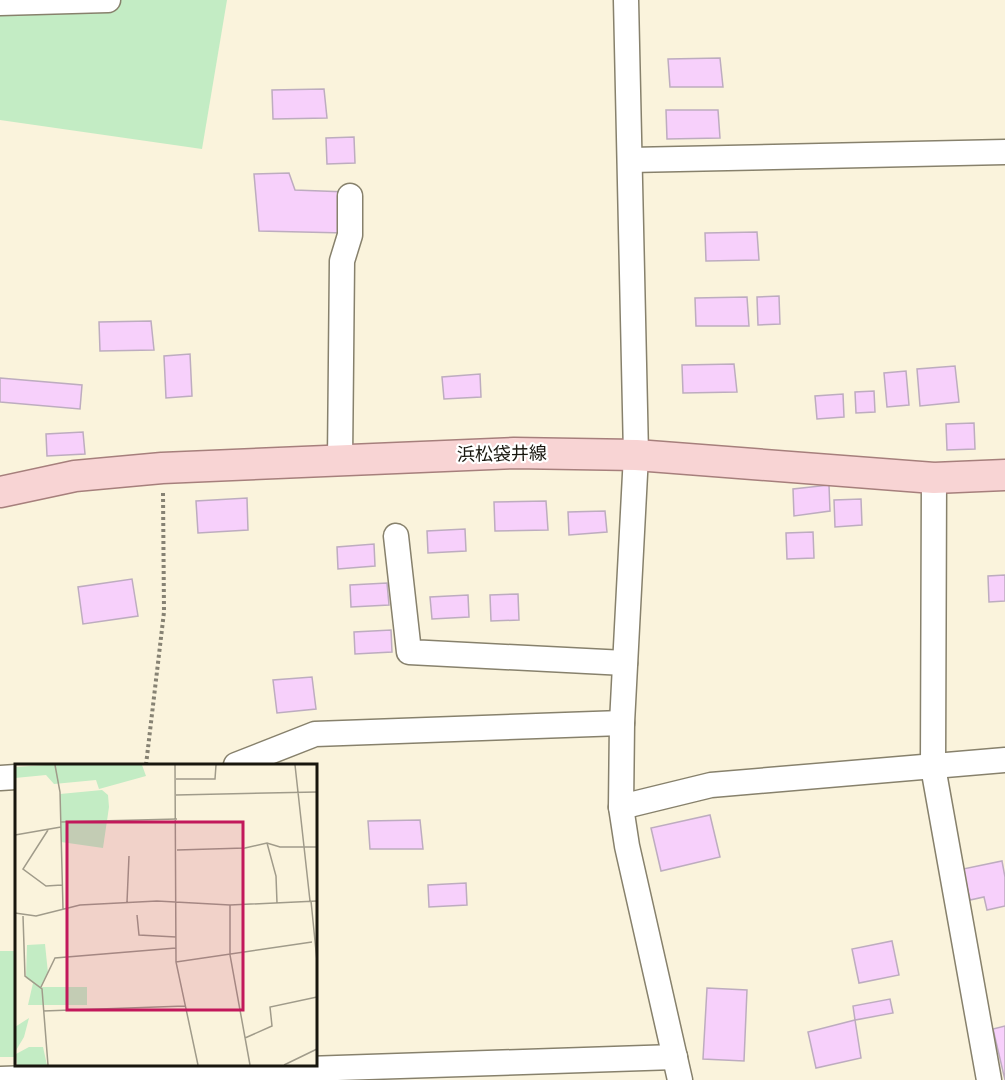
<svg xmlns="http://www.w3.org/2000/svg" width="1005" height="1080" viewBox="0 0 1005 1080" font-family="Rubik,'Noto Sans JP',sans-serif">
<style>
.green{fill:#c3ecc4}
.building{fill:#f7d0fb;stroke:#bdacbf;stroke-width:1.5}
.lines{fill:none;stroke-linecap:round;stroke-linejoin:round}
.minor-casing{stroke:#87816c;stroke-width:27}
.major-casing{stroke:#a67f7c;stroke-width:33}
.path{stroke:#868273;stroke-width:4;stroke-dasharray:3 3;stroke-linecap:butt}
.minor{stroke:#fff;stroke-width:24}
.major{stroke:#f8d4d4;stroke-width:30}
.labels{text-anchor:middle;stroke-width:4.5;stroke-linejoin:round;paint-order:stroke}
.street-label{font-size:18px;fill:#18160e;stroke:#fff}
.inset-road{fill:none;stroke:#a09b8a;stroke-width:1.5}
.view{fill:#c2185b;fill-opacity:0.15;stroke:#c2185b;stroke-width:3}
.inset-edge{fill:none;stroke:#18160e;stroke-width:3}
</style>
<rect width="100%" height="100%" fill="#faf3dc"/>
<g class="green">
<polygon points="0,0 227,0 202,149 0,120"/>
<rect x="0" y="951" width="16" height="106"/>
</g>
<g class="building">
<polygon points="720,58 723,87 670,87 668,59"/>
<polygon points="324,89 327,118 273,119 272,90"/>
<polygon points="666,110 718,110 720,138 667,139"/>
<polygon points="354,137 355,163 327,164 326,138"/>
<polygon points="289,173 295,190 347,192 345,233 259,231 254,174"/>
<polygon points="757,232 759,260 706,261 705,233"/>
<polygon points="779,296 780,324 758,325 757,297"/>
<polygon points="747,297 749,326 696,326 695,298"/>
<polygon points="151,321 154,350 100,351 99,322"/>
<polygon points="190,354 192,396 166,398 164,356"/>
<polygon points="734,364 737,392 683,393 682,365"/>
<polygon points="955,366 959,402 920,406 917,369"/>
<polygon points="906,371 909,405 887,407 884,373"/>
<polygon points="480,374 481,397 444,399 442,377"/>
<polygon points="0,378 82,385 80,409 0,402"/>
<polygon points="874,391 875,412 856,413 855,392"/>
<polygon points="843,394 844,417 817,419 815,396"/>
<polygon points="974,423 975,449 947,450 946,424"/>
<polygon points="83,432 85,454 47,456 46,434"/>
<polygon points="829,485 830,511 794,516 793,489"/>
<polygon points="247,498 248,530 198,533 196,501"/>
<polygon points="861,499 862,525 835,527 834,500"/>
<polygon points="546,501 548,530 495,531 494,502"/>
<polygon points="605,511 607,532 569,535 568,512"/>
<polygon points="465,529 466,551 428,553 427,531"/>
<polygon points="813,532 814,558 787,559 786,533"/>
<polygon points="374,544 375,566 338,569 337,547"/>
<polygon points="1005,575 1005,601 989,602 988,576"/>
<polygon points="132,579 138,616 83,624 78,587"/>
<polygon points="387,583 389,605 351,607 350,585"/>
<polygon points="518,594 519,620 491,621 490,595"/>
<polygon points="468,595 469,617 432,619 430,597"/>
<polygon points="391,630 392,652 355,654 354,632"/>
<polygon points="312,677 316,709 277,713 273,680"/>
<polygon points="710,815 720,857 661,871 651,828"/>
<polygon points="420,820 423,849 370,849 368,821"/>
<polygon points="1002,861 1005,877 1005,906 987,910 984,897 970,900 963,869"/>
<polygon points="466,883 467,905 429,907 428,885"/>
<polygon points="892,941 899,975 859,983 852,949"/>
<polygon points="707,988 747,990 744,1061 703,1059"/>
<polygon points="890,999 893,1013 855,1020 853,1006"/>
<polygon points="855,1020 861,1058 816,1068 808,1032"/>
<polygon points="1005,1026 1005,1080 993,1029"/>
</g>
<g class="lines">
<defs>
<g id="minor">
<polyline points="626,0 636,455 622,723 621,807 627,846 680,1080"/>
<polyline points="0,3 108,0"/>
<polyline points="630,160 1005,152"/>
<polyline points="340,460 342,261 350,235 350,196"/>
<polyline points="934,478 933,767 989,1080"/>
<polyline points="396,536 409,652 625,663"/>
<polyline points="236,765 315,734 622,723"/>
<polyline points="0,778 16,777"/>
<polyline points="621,807 711,785 1005,760"/>
<polyline points="0,1079 675,1057"/>
</g>
<polyline id="major" points="0,492 75,476 162,468 514,453 636,455 934,478 1005,475"/>
</defs>
<use href="#minor" class="minor-casing"/>
<use href="#major" class="major-casing"/>
<polyline class="path" points="146,765 164,612 163,492"/>
<use href="#minor" class="minor"/>
<use href="#major" class="major"/>
</g>
<g class="labels">
<g class="street-label">
<text transform="translate(502 454) rotate(-1)" y="6">浜松袋井線</text>
</g>
</g>
<g transform="translate(15 764)">
<rect width="302" height="302" fill="#faf3dc"/>
<path d="M31 1H127L131 12 84 25 81 16 39 20 31 11 0 14V3ZM87 26 93 31 94 43 88 84 46 78 45 30ZM30 180 33 209 26 223H72V241H13L18 219 11 214 12 181ZM14 254 9 273 0 288V263ZM14 283H28L32 301H2L1 290Z" fill="#c3ecc4"/>
<path class="inset-road" d="M40 1 45 28 48 145M160 1 161 198 183 301M280 1 295 137M161 15H200L201 1M161 31 302 28M46 58 162 55M33 66 8 105 31 122 47 121M0 71 46 63M252 79 261 112 262 139M162 86 230 84 252 79 265 83H302M296 137 302 197M112 138 114 92M215 141V191L235 301M0 149 21 152 65 141 142 137 215 141 302 137M122 151 124 171 161 173M8 152 10 212 27 225 33 301M161 198 297 178M26 223 40 194 161 184M28 247 170 242M230 274 257 262 255 243 302 233M269 301 302 285"/>
<path class="view" d="M52 58H228V246H52Z"/>
<rect width="302" height="302" class="inset-edge"/>
</g>
</svg>
